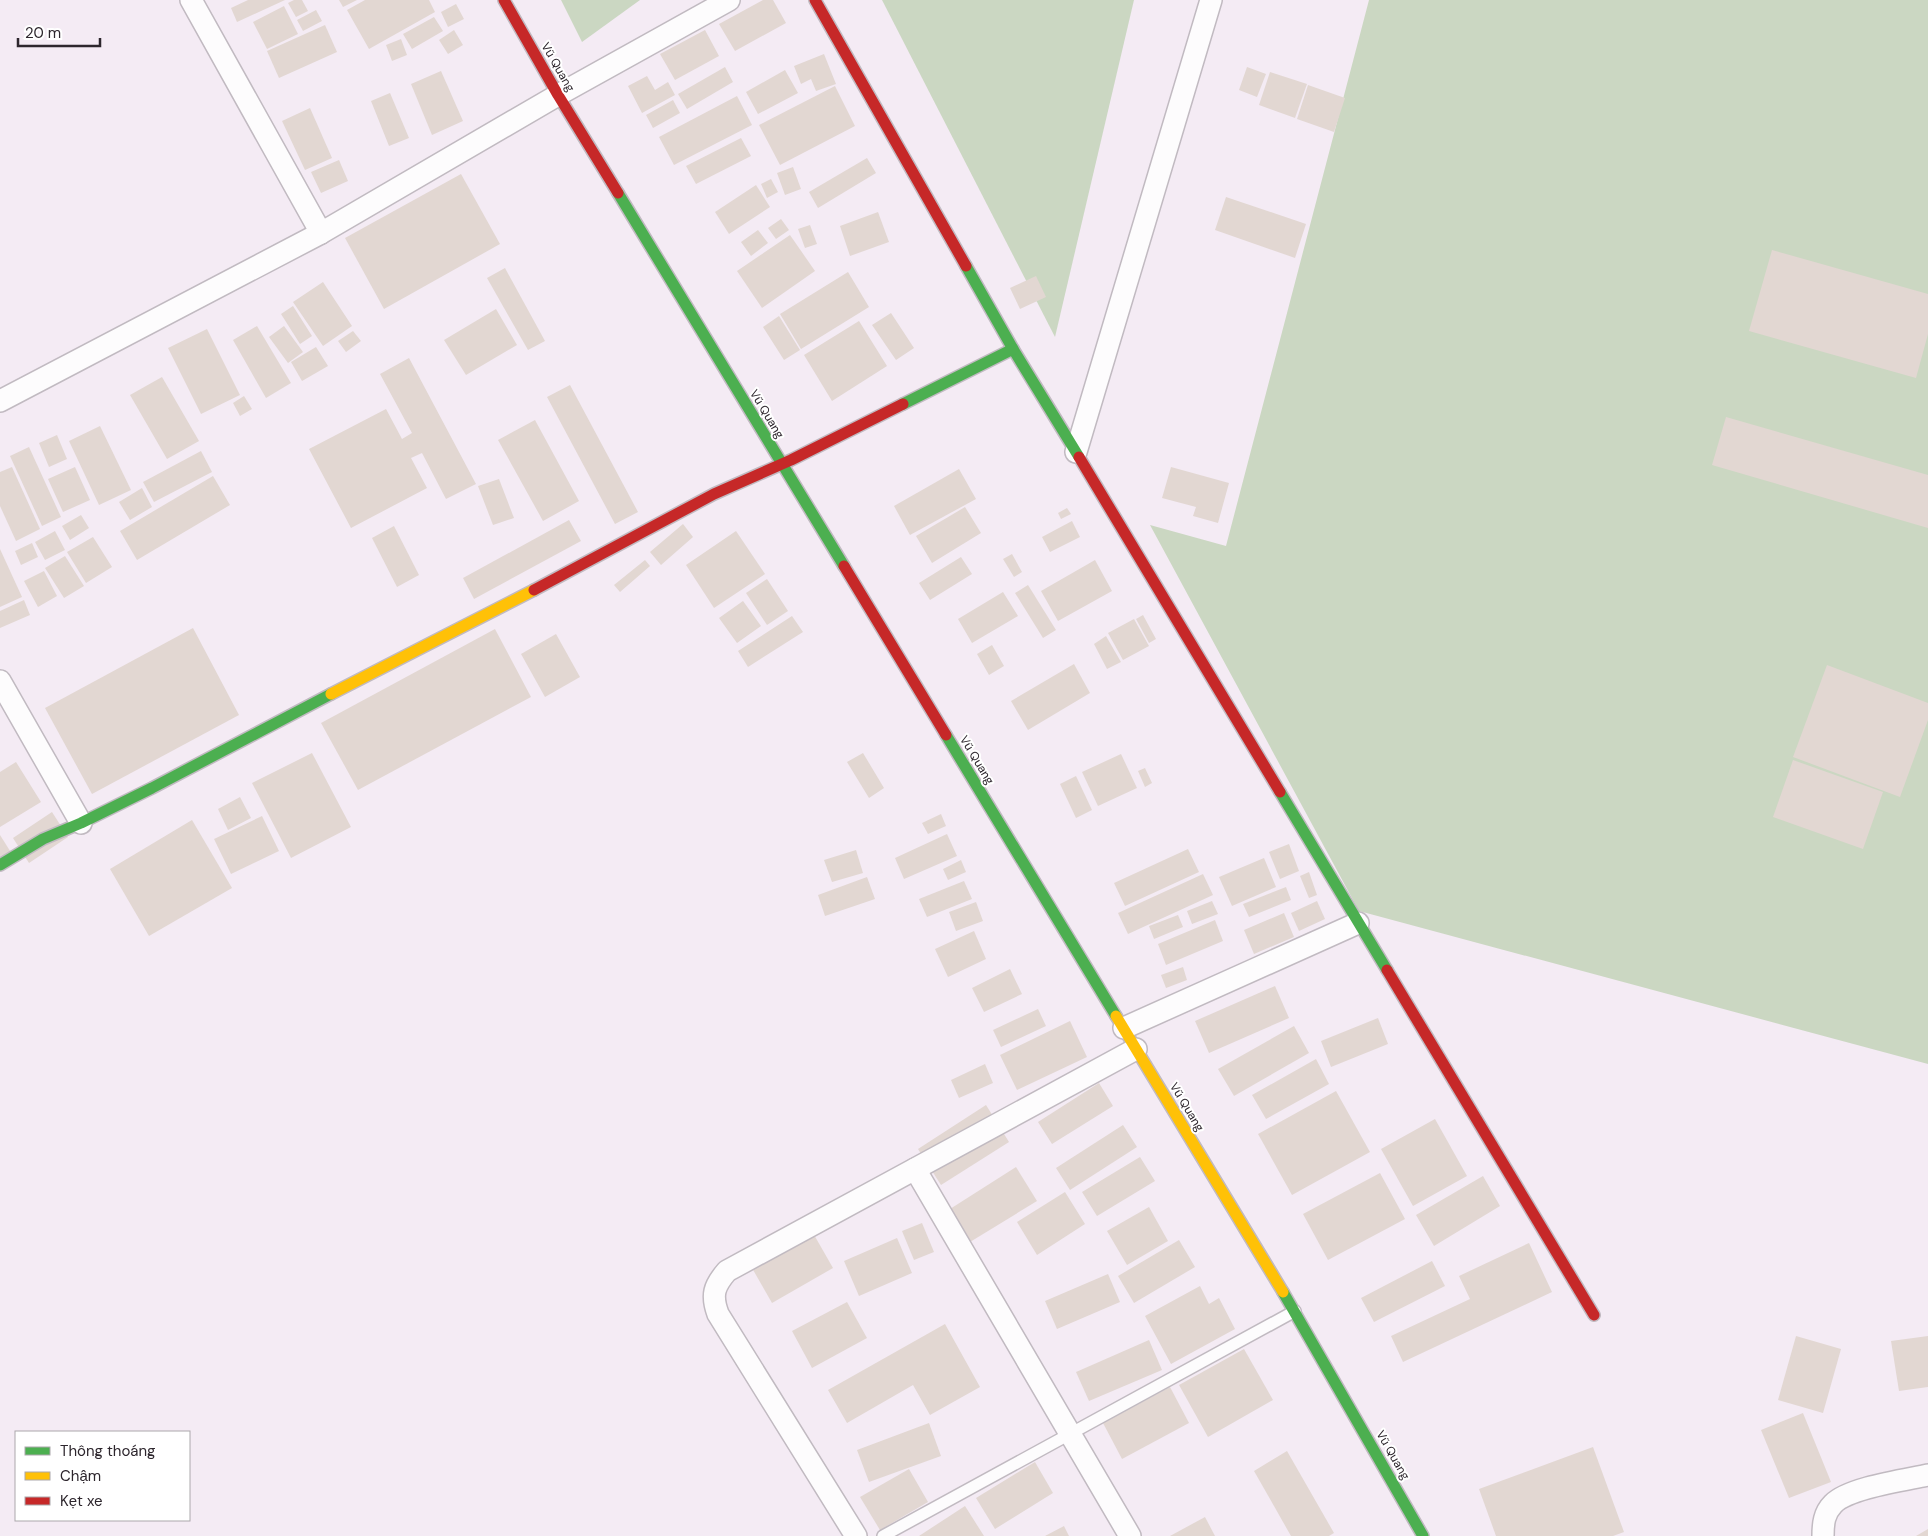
<svg xmlns="http://www.w3.org/2000/svg" width="1928" height="1536" viewBox="0 0 1928 1536" font-family="'DM Sans',sans-serif">
<style>
.green{fill:#cbd7c2}
.building{fill:#e2d7d2}
.lines{fill:none;stroke-linecap:round;stroke-linejoin:round}
.lane-casing{stroke:#c1bac1;stroke-width:14}
.street-casing{stroke:#c1bac1;stroke-width:24}
.fast-casing{stroke:#c1bac1;stroke-width:14}
.slow-casing{stroke:#c1bac1;stroke-width:14}
.jam-casing{stroke:#c1bac1;stroke-width:14}
.lane{stroke:#fdfcfd;stroke-width:11}
.street{stroke:#fdfcfd;stroke-width:21}
.fast{stroke:#4caf50;stroke-width:11}
.slow{stroke:#ffc107;stroke-width:11}
.jam{stroke:#c62828;stroke-width:11}
.labels{text-anchor:middle;stroke-width:4;stroke-linejoin:round;paint-order:stroke}
.street-label{font-size:12px;fill:#2d262d;stroke:#fff}
</style>
<rect width="100%" height="100%" fill="#f4ebf4"/>
<g class="green">
<polygon points="561,0 640,0 582,42"/>
<polygon points="882,0 1134,0 1055,337"/>
<polygon points="1369,0 1928,0 1928,1064 1359,911 1150,525 1226,546"/>
</g>
<g class="building">
<polygon points="248,0 285,0 237,22 231,8"/>
<polygon points="294,0 302,0 308,11 296,17 288,3"/>
<polygon points="339,0 357,0 343,7"/>
<polygon points="365,0 429,0 435,12 369,49 347,10"/>
<polygon points="763,0 773,0 786,23 735,51 719,24"/>
<polygon points="456,4 464,19 448,27 441,12"/>
<polygon points="284,6 298,34 267,49 253,22"/>
<polygon points="316,10 322,21 303,31 297,20"/>
<polygon points="434,17 443,31 412,49 403,34"/>
<polygon points="325,25 337,52 279,78 267,51"/>
<polygon points="454,30 463,45 448,54 439,40"/>
<polygon points="705,30 719,56 675,80 660,54"/>
<polygon points="401,39 407,55 392,61 386,45"/>
<polygon points="824,54 836,84 816,91 811,79 801,84 794,66"/>
<polygon points="725,67 733,82 687,109 678,94"/>
<polygon points="1247,67 1266,74 1257,97 1239,90"/>
<polygon points="785,70 798,93 758,114 746,92"/>
<polygon points="441,71 463,121 432,135 411,84"/>
<polygon points="1270,72 1307,84 1295,118 1259,105"/>
<polygon points="647,76 655,90 668,82 675,95 642,113 628,86"/>
<polygon points="1308,85 1345,98 1334,132 1297,119"/>
<polygon points="835,86 855,126 780,165 759,125"/>
<polygon points="390,93 409,138 389,146 371,101"/>
<polygon points="737,96 752,125 674,165 659,137"/>
<polygon points="673,100 680,113 653,128 646,115"/>
<polygon points="310,108 332,158 305,170 282,121"/>
<polygon points="741,138 751,156 696,184 686,166"/>
<polygon points="867,158 876,173 818,208 809,192"/>
<polygon points="339,160 348,181 321,193 311,172"/>
<polygon points="793,167 801,189 785,195 777,173"/>
<polygon points="461,174 500,244 384,309 345,238"/>
<polygon points="771,179 778,192 767,198 761,184"/>
<polygon points="756,185 770,207 729,234 715,212"/>
<polygon points="1226,197 1306,224 1295,258 1215,230"/>
<polygon points="878,212 889,242 850,256 840,226"/>
<polygon points="781,219 789,230 776,239 768,228"/>
<polygon points="810,225 817,244 805,248 798,229"/>
<polygon points="758,230 768,243 751,256 741,242"/>
<polygon points="790,235 815,271 762,308 737,271"/>
<polygon points="1772,250 1928,294 1928,334 1916,378 1749,331"/>
<polygon points="505,268 545,341 528,350 487,278"/>
<polygon points="848,272 869,307 801,349 780,314"/>
<polygon points="1036,276 1046,297 1020,309 1010,288"/>
<polygon points="323,282 352,326 323,346 293,302"/>
<polygon points="293,306 312,336 300,344 281,314"/>
<polygon points="496,309 517,345 466,375 444,340"/>
<polygon points="891,313 914,348 896,360 872,325"/>
<polygon points="779,316 800,350 784,360 763,327"/>
<polygon points="859,321 887,366 832,401 804,355"/>
<polygon points="257,326 291,383 266,398 233,340"/>
<polygon points="284,326 303,352 288,363 269,337"/>
<polygon points="207,329 240,395 201,414 168,348"/>
<polygon points="353,331 361,341 346,352 338,341"/>
<polygon points="316,347 328,366 302,381 291,362"/>
<polygon points="409,358 476,484 446,499 422,453 411,458 427,488 351,528 309,449 386,409 402,439 412,433 380,374"/>
<polygon points="162,377 199,441 167,459 130,395"/>
<polygon points="570,385 638,512 615,524 547,397"/>
<polygon points="244,396 252,409 240,416 233,403"/>
<polygon points="1726,417 1928,475 1928,528 1712,465"/>
<polygon points="535,420 579,501 543,521 498,440"/>
<polygon points="100,426 131,490 99,505 69,441"/>
<polygon points="57,435 67,459 49,467 39,443"/>
<polygon points="29,447 61,517 42,526 10,456"/>
<polygon points="201,451 212,472 154,502 143,482"/>
<polygon points="12,467 40,529 16,541 0,506 0,472"/>
<polygon points="75,467 90,500 63,512 48,479"/>
<polygon points="1171,467 1229,483 1218,523 1193,516 1196,507 1162,498"/>
<polygon points="959,469 976,499 910,535 894,506"/>
<polygon points="213,476 230,505 137,560 120,531"/>
<polygon points="499,479 514,518 493,525 478,486"/>
<polygon points="142,488 152,507 130,520 119,502"/>
<polygon points="965,507 981,533 932,563 916,536"/>
<polygon points="1067,508 1071,514 1061,519 1058,513"/>
<polygon points="81,515 89,528 70,540 62,526"/>
<polygon points="569,520 581,541 474,599 463,578"/>
<polygon points="1072,521 1080,537 1050,552 1042,537"/>
<polygon points="683,524 693,537 661,565 650,552"/>
<polygon points="394,526 419,575 397,587 372,538"/>
<polygon points="55,531 65,550 45,560 35,542"/>
<polygon points="736,531 765,574 714,608 686,565"/>
<polygon points="93,537 112,567 86,583 67,552"/>
<polygon points="32,543 38,557 21,565 15,551"/>
<polygon points="0,549 22,597 0,607"/>
<polygon points="1012,554 1022,572 1014,577 1003,559"/>
<polygon points="65,556 84,586 64,598 45,568"/>
<polygon points="961,557 972,574 930,600 919,583"/>
<polygon points="645,560 650,566 620,592 614,585"/>
<polygon points="1095,560 1112,591 1058,621 1041,591"/>
<polygon points="44,571 57,596 38,607 24,581"/>
<polygon points="767,579 788,611 767,625 746,593"/>
<polygon points="1028,585 1056,630 1043,638 1015,593"/>
<polygon points="1003,592 1018,616 972,643 958,619"/>
<polygon points="24,600 30,615 0,628 0,611"/>
<polygon points="743,601 761,626 737,643 719,618"/>
<polygon points="1143,615 1156,639 1149,643 1136,619"/>
<polygon points="792,616 803,632 748,667 738,651"/>
<polygon points="1134,619 1149,646 1123,660 1108,633"/>
<polygon points="193,628 239,715 92,794 45,708"/>
<polygon points="495,629 531,697 358,790 321,723"/>
<polygon points="556,634 580,677 545,697 521,654"/>
<polygon points="1106,636 1121,662 1107,669 1094,644"/>
<polygon points="992,645 1004,666 989,675 977,654"/>
<polygon points="1074,664 1090,693 1028,730 1011,701"/>
<polygon points="1827,665 1928,703 1928,720 1900,797 1793,757"/>
<polygon points="312,753 351,827 291,858 252,783"/>
<polygon points="863,753 884,788 869,798 847,762"/>
<polygon points="1121,754 1137,788 1098,806 1082,772"/>
<polygon points="1793,760 1883,792 1863,849 1773,817"/>
<polygon points="16,762 41,802 0,827 0,772"/>
<polygon points="1145,768 1152,783 1145,787 1138,771"/>
<polygon points="1076,776 1092,810 1076,818 1060,784"/>
<polygon points="240,797 251,818 228,830 218,809"/>
<polygon points="52,812 68,837 29,863 13,838"/>
<polygon points="941,814 946,826 928,834 922,823"/>
<polygon points="262,816 279,851 231,874 214,839"/>
<polygon points="192,820 232,888 149,936 110,869"/>
<polygon points="947,834 957,856 904,879 895,858"/>
<polygon points="0,835 12,854 0,861"/>
<polygon points="1289,844 1299,871 1280,879 1269,852"/>
<polygon points="1188,849 1199,872 1125,906 1114,883"/>
<polygon points="856,850 863,873 832,882 824,860"/>
<polygon points="1264,858 1276,887 1232,906 1219,877"/>
<polygon points="961,860 966,872 948,880 943,869"/>
<polygon points="1309,872 1317,895 1309,898 1300,876"/>
<polygon points="1203,874 1213,895 1128,934 1118,913"/>
<polygon points="867,877 875,899 825,916 818,895"/>
<polygon points="964,881 972,899 927,917 919,899"/>
<polygon points="1286,887 1291,900 1249,917 1243,904"/>
<polygon points="1212,901 1218,914 1192,924 1187,911"/>
<polygon points="1317,901 1325,919 1299,931 1291,913"/>
<polygon points="976,902 983,921 956,931 949,912"/>
<polygon points="1284,913 1294,937 1254,954 1244,930"/>
<polygon points="1178,915 1183,927 1154,939 1149,926"/>
<polygon points="1215,920 1223,941 1166,965 1158,944"/>
<polygon points="974,931 986,959 948,977 935,949"/>
<polygon points="1183,967 1187,980 1166,988 1161,975"/>
<polygon points="1010,969 1022,994 984,1012 972,988"/>
<polygon points="1275,986 1289,1018 1209,1053 1195,1021"/>
<polygon points="1038,1009 1046,1026 1001,1047 993,1030"/>
<polygon points="1378,1018 1388,1044 1331,1067 1321,1041"/>
<polygon points="1070,1021 1087,1057 1017,1090 1000,1055"/>
<polygon points="1294,1026 1309,1053 1234,1096 1218,1069"/>
<polygon points="1316,1059 1329,1084 1266,1119 1252,1095"/>
<polygon points="985,1064 993,1083 959,1098 951,1080"/>
<polygon points="1099,1083 1113,1106 1052,1144 1038,1122"/>
<polygon points="1336,1091 1370,1152 1292,1195 1258,1134"/>
<polygon points="986,1105 1009,1142 941,1185 918,1149"/>
<polygon points="1435,1119 1467,1176 1413,1206 1381,1149"/>
<polygon points="1123,1125 1137,1147 1070,1190 1056,1168"/>
<polygon points="1140,1157 1155,1181 1097,1216 1082,1192"/>
<polygon points="1016,1167 1037,1201 970,1242 950,1209"/>
<polygon points="1380,1173 1405,1219 1328,1260 1303,1214"/>
<polygon points="1483,1176 1500,1206 1434,1246 1416,1215"/>
<polygon points="1065,1192 1085,1224 1037,1255 1017,1222"/>
<polygon points="1149,1207 1168,1241 1127,1265 1107,1231"/>
<polygon points="922,1223 934,1252 914,1260 902,1231"/>
<polygon points="813,1233 833,1268 772,1303 752,1268"/>
<polygon points="897,1238 912,1273 859,1296 844,1261"/>
<polygon points="1179,1240 1195,1267 1134,1303 1118,1276"/>
<polygon points="1529,1243 1552,1292 1403,1362 1391,1336 1470,1299 1459,1276"/>
<polygon points="1432,1261 1445,1286 1374,1322 1361,1298"/>
<polygon points="1108,1274 1120,1302 1057,1329 1045,1301"/>
<polygon points="1200,1286 1209,1304 1219,1298 1235,1329 1171,1364 1145,1316"/>
<polygon points="847,1302 867,1338 812,1368 792,1331"/>
<polygon points="945,1324 980,1387 930,1415 913,1385 847,1423 828,1390"/>
<polygon points="1796,1336 1841,1349 1823,1413 1778,1400"/>
<polygon points="1928,1336 1928,1387 1899,1391 1891,1341"/>
<polygon points="1149,1340 1162,1370 1089,1401 1076,1372"/>
<polygon points="1244,1349 1273,1400 1208,1437 1179,1385"/>
<polygon points="1170,1387 1189,1423 1122,1459 1103,1423"/>
<polygon points="1803,1413 1831,1482 1789,1498 1761,1430"/>
<polygon points="929,1423 941,1456 869,1482 857,1450"/>
<polygon points="1593,1447 1624,1532 1613,1536 1496,1536 1479,1489"/>
<polygon points="1287,1451 1334,1533 1329,1536 1291,1536 1254,1471"/>
<polygon points="1035,1462 1053,1493 995,1529 976,1498"/>
<polygon points="909,1469 928,1502 880,1530 860,1497"/>
<polygon points="965,1506 984,1536 919,1536"/>
<polygon points="1205,1517 1215,1536 1170,1536"/>
<polygon points="1064,1526 1069,1536 1045,1536"/>
<polygon points="1928,1529 1928,1536 1916,1536"/>
</g>
<g class="lines">
<defs>
<polyline id="lane" points="883,1536 1295,1311"/>
<g id="street">
<polyline points="191,0 321,233"/>
<polyline points="0,401 321,233 558,95 729,0"/>
<polyline points="1076,452 1211,0"/>
<polyline points="0,681 81,823"/>
<polyline points="1124,1028 1358,923"/>
<polyline points="915,1169 1130,1536"/>
<path d="M856 1536 718 1314C711 1295 714 1286 727 1271L1136 1049"/>
<path d="M1823 1536C1823 1524 1824 1513 1833 1504 1848 1488 1905 1480 1928 1475"/>
</g>
<g id="fast">
<polyline points="618,193 844,566"/>
<polyline points="966,266 1013,349 1079,457"/>
<polyline points="903,404 1013,349"/>
<polyline points="946,735 1116,1016"/>
<polyline points="1280,792 1387,970"/>
<polyline points="0,865 43,839 81,823 152,788 331,694"/>
<polyline points="1283,1292 1423,1536"/>
</g>
<g id="slow">
<polyline points="331,694 534,590"/>
<polyline points="1116,1016 1283,1292"/>
</g>
<g id="jam">
<polyline points="504,0 558,95 618,193"/>
<polyline points="815,0 966,266"/>
<polyline points="1079,457 1280,792"/>
<polyline points="844,566 946,735"/>
<polyline points="534,590 714,494 791,460 903,404"/>
<polyline points="1387,970 1594,1315"/>
</g>
</defs>
<use href="#lane" class="lane-casing"/>
<use href="#street" class="street-casing"/>
<use href="#fast" class="fast-casing"/>
<use href="#slow" class="slow-casing"/>
<use href="#jam" class="jam-casing"/>
<use href="#lane" class="lane"/>
<use href="#street" class="street"/>
<use href="#fast" class="fast"/>
<use href="#slow" class="slow"/>
<use href="#jam" class="jam"/>
</g>
<g class="labels">
<g class="street-label">
<text transform="translate(558 67) rotate(60)" y="4">Vũ Quang</text>
<text transform="translate(767 414) rotate(59)" y="4">Vũ Quang</text>
<text transform="translate(977 760) rotate(59)" y="4">Vũ Quang</text>
<text transform="translate(1187 1107) rotate(59)" y="4">Vũ Quang</text>
<text transform="translate(1393 1455) rotate(60)" y="4">Vũ Quang</text>
</g>
</g>
<rect x="15" y="1431" width="175" height="90" fill="#ffffff" stroke="#aba8ab"/>
<rect x="25" y="1447" width="25" height="8" fill="#4caf50" stroke="#aba8ab"/>
<text x="60" y="1456" font-size="15" fill="#2d262d">Thông thoáng</text>
<rect x="25" y="1472" width="25" height="8" fill="#ffc107" stroke="#aba8ab"/>
<text x="60" y="1481" font-size="15" fill="#2d262d">Chậm</text>
<rect x="25" y="1497" width="25" height="8" fill="#c62828" stroke="#aba8ab"/>
<text x="60" y="1506" font-size="15" fill="#2d262d">Kẹt xe</text>
<path d="M18 38v8h82v-8" fill="none" stroke="#2d262d" stroke-width="2.5"/>
<text x="25" y="38" font-size="15" fill="#2d262d" stroke="#ffffff" stroke-width="4" paint-order="stroke">20 m</text>
</svg>
